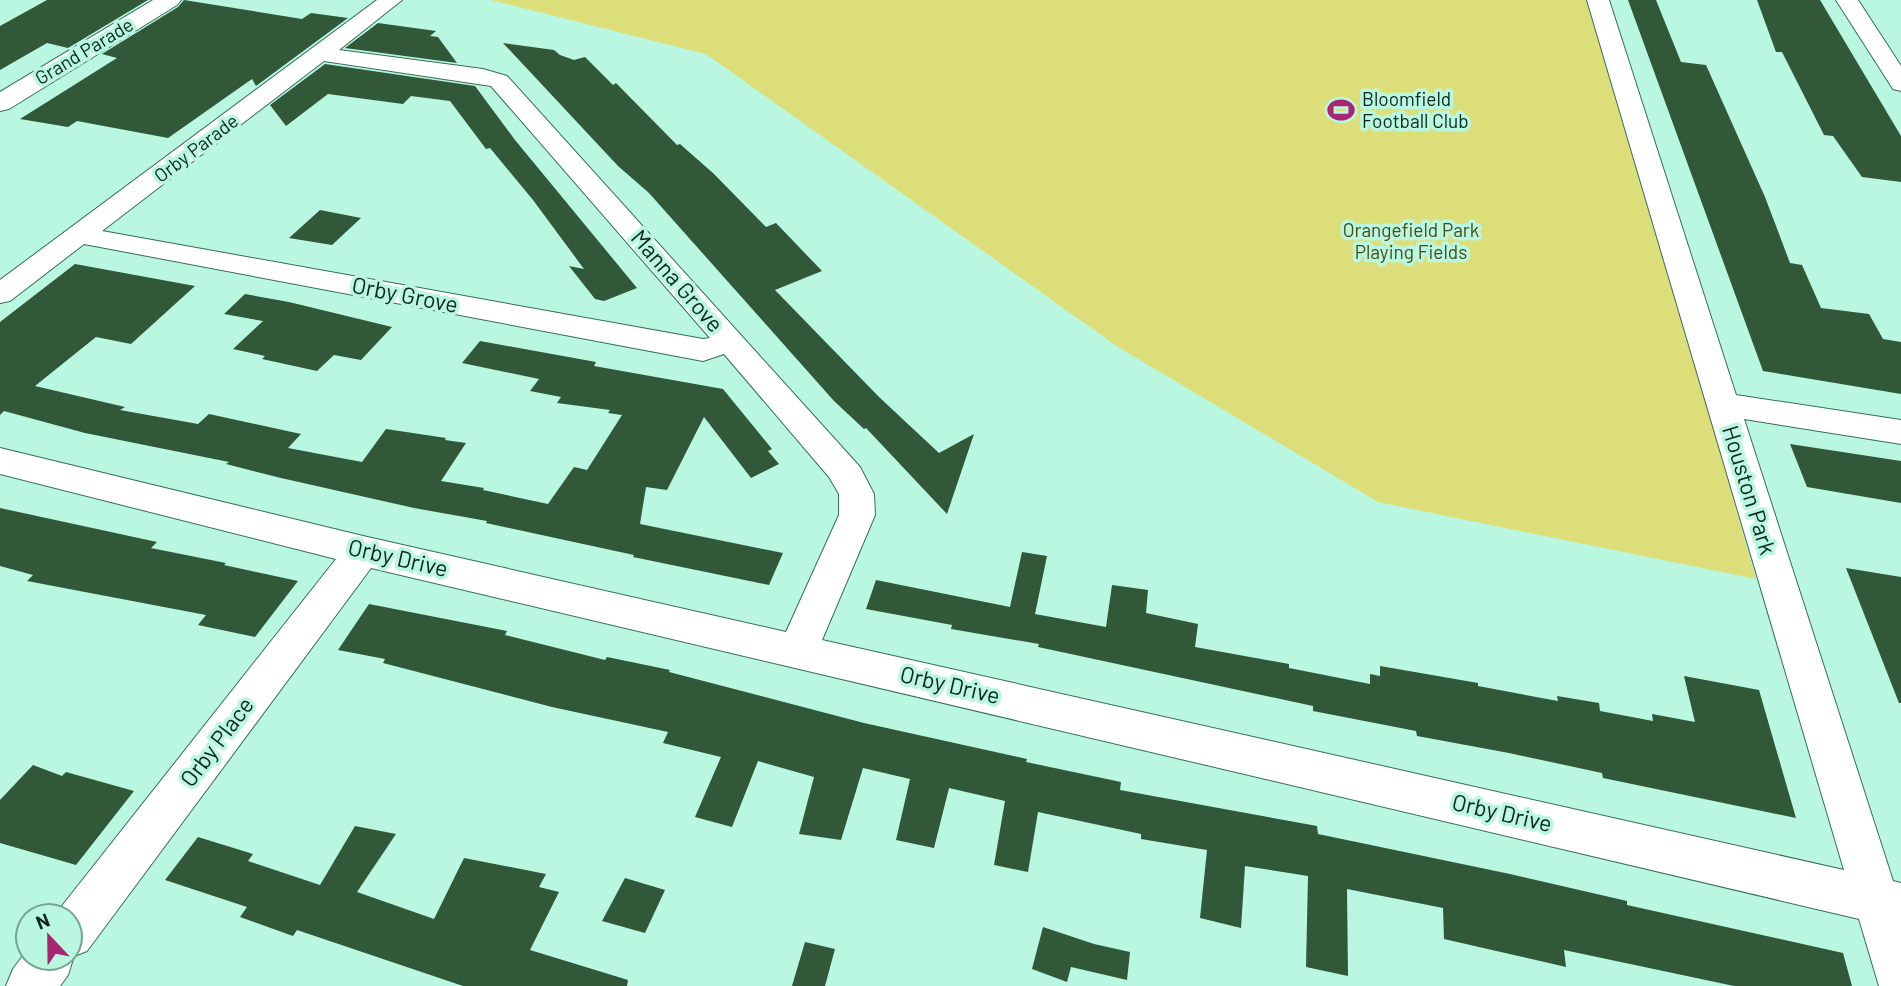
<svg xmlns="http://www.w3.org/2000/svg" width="1901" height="986" viewBox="0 0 1901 986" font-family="Barlow,sans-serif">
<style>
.green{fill:#dcdf79}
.building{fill:#305839}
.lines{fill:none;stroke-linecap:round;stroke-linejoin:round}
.minor-casing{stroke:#346e5b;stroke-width:2}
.tertiary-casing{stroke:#346e5b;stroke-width:2}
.minor{fill:#fff;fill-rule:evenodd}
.tertiary{fill:#fff;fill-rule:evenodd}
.labels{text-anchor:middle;stroke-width:7;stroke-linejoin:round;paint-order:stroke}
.far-street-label{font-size:19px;fill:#0d261e;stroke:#baf7e1}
.far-poi-label{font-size:19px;fill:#0d261e;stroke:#baf7e1;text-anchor:start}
.far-park-label{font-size:19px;fill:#484913;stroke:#baf7e1}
.street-label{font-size:23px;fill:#0d261e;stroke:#baf7e1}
</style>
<rect width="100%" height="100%" fill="#baf7e1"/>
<polygon class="green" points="491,0 1591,0 1756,579 1378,502 1118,347 706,54"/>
<g class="building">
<polygon points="47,0 148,0 68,48 47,43 0,70 0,26"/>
<polygon points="184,0 302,19 311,13 348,18 256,86 252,79 168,138 77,121 68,127 20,119 117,58 102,54 178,7"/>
<polygon points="1628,0 1656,0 1681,62 1706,65 1765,197 1790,263 1802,265 1821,308 1869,314 1883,339 1901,342 1901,394 1763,371"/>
<polygon points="1757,0 1820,0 1901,136 1901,182 1862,177 1833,136 1824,135 1782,52 1776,52"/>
<polygon points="378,23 436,31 430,36 438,37 457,63 345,48"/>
<polygon points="503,43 554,50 560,55 574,60 585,57 613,85 616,83 677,145 680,144 714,174 766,227 776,223 822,271 775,290 879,397 939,453 974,434 947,514 866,428 864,429 834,401 649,193 618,166"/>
<polygon points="325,64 475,86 515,140 637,288 604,301 595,299 569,266 584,269 533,200 490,148 486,149 450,101 411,96 403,104 328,94 286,126 270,105"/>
<polygon points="320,210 361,218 332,245 289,238"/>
<polygon points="75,264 195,286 131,344 96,337 35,386 125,407 120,410 198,424 209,414 301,434 288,448 362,462 386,429 446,438 445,440 466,443 441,481 484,488 483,490 548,504 574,467 587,470 622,415 608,413 610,410 557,403 561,397 530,391 539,379 462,363 480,341 596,362 594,366 723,389 772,449 768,451 779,464 751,478 704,417 667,490 646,487 640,524 783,553 769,585 633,557 634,555 486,523 487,521 414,508 281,478 226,464 229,462 85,433 4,411 0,415 0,322"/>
<polygon points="245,294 289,302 392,327 361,360 334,355 317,371 262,359 265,356 233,349 263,321 224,314"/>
<polygon points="1790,444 1901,461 1901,503 1807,487"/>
<polygon points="0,508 157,542 151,548 226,563 224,565 298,581 255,637 198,625 206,615 27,581 33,575 0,566"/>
<polygon points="1022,552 1047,556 1035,614 1106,627 1112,585 1148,590 1146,613 1198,624 1195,647 1289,664 1289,668 1370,684 1370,674 1380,676 1380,666 1478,683 1478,686 1558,701 1557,696 1599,703 1600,711 1653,721 1652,714 1695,722 1684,676 1759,690 1796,818 1603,778 1602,773 1509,753 1417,736 1416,731 1313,711 1313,706 1038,647 1039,644 951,629 952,625 866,609 876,580 1010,607"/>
<polygon points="1846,568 1901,577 1901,703 1899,703"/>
<polygon points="369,604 507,631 505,635 605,660 607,657 670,670 669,672 864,723 1027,759 1026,762 1121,782 1120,790 1317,826 1318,834 1510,874 1627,901 1627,905 1843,953 1852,986 1734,986 1564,950 1566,967 1444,939 1443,908 1347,889 1348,976 1306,967 1308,876 1245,866 1241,928 1200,918 1207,850 1141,839 1141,834 1038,812 1028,872 994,865 1005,801 949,788 934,848 896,840 910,779 863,768 841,840 799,834 814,777 758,761 732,827 695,817 721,757 663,743 668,732 552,707 383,663 385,659 338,650"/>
<polygon points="33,765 62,776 66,772 134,791 76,865 0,843 0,800"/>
<polygon points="355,826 396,834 357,892 434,919 464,858 546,874 539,887 559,892 530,950 628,980 627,986 463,986 297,930 293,936 240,917 247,907 165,880 198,837 253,854 248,861 320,885"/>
<polygon points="625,878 665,890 645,933 602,921"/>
<polygon points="1043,927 1094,944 1130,952 1127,980 1071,967 1067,982 1032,969"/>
<polygon points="805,942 835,949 825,986 792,986"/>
</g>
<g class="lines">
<defs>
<g id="minor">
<path d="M377 0H402L339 50 483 69 507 76 860 467 874 494 875 515 822 640 1844 870 1587 0H1609L1736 395 1901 420V444L1744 419 1893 881 1901 883V986H1879L1859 919 371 568 87 951 74 956 68 975 60 986H6L13 969 28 949V958H70V916H54L336 559 0 474V448L363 536 786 632 839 515V494L829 477 724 354 703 361 84 244 10 301 0 303V280ZM324 61 491 86 710 338 703 339 102 231Z"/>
<polygon points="1836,0 1858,0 1901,66 1901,91 1893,89"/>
</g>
<polygon id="tertiary" points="153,0 181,0 177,5 9,109 0,111 0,92"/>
</defs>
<use href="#minor" class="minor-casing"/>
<use href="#tertiary" class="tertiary-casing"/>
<use href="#minor" class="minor"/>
<use href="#tertiary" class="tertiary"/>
</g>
<defs>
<symbol id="stadium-bare" viewBox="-9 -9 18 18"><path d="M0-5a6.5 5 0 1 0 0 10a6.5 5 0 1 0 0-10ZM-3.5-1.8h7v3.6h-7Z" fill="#a82572" stroke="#baf7e1" stroke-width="2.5" paint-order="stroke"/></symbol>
</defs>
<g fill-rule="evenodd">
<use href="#stadium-bare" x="1322" y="91" width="38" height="38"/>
</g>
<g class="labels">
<g class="far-street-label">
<text transform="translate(84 51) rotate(-31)" y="7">Grand Parade</text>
<text transform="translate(196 148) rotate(-37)" y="7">Orby Parade</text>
</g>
<g class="far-poi-label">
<text x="1362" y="106">Bloomfield<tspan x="1362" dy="22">Football Club</tspan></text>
</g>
<g class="far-park-label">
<text x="1411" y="237">Orangefield Park<tspan x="1411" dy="22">Playing Fields</tspan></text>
</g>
<g class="street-label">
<text transform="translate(677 281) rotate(49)" y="8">Manna Grove</text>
<text transform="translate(405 295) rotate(11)" y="8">Orby Grove</text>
<text transform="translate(1749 490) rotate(73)" y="8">Houston Park</text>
<text transform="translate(398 558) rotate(13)" y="8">Orby Drive</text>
<text transform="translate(950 685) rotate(13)" y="8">Orby Drive</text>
<text transform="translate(217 742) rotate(-53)" y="8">Orby Place</text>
<text transform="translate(1502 813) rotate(13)" y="8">Orby Drive</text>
</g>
</g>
<g transform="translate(49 937) rotate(338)"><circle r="33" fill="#baf7e1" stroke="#75a393" stroke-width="2"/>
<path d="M0-5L12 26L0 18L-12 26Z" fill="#a82572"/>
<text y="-10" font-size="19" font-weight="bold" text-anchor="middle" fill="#0d261e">N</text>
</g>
</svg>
